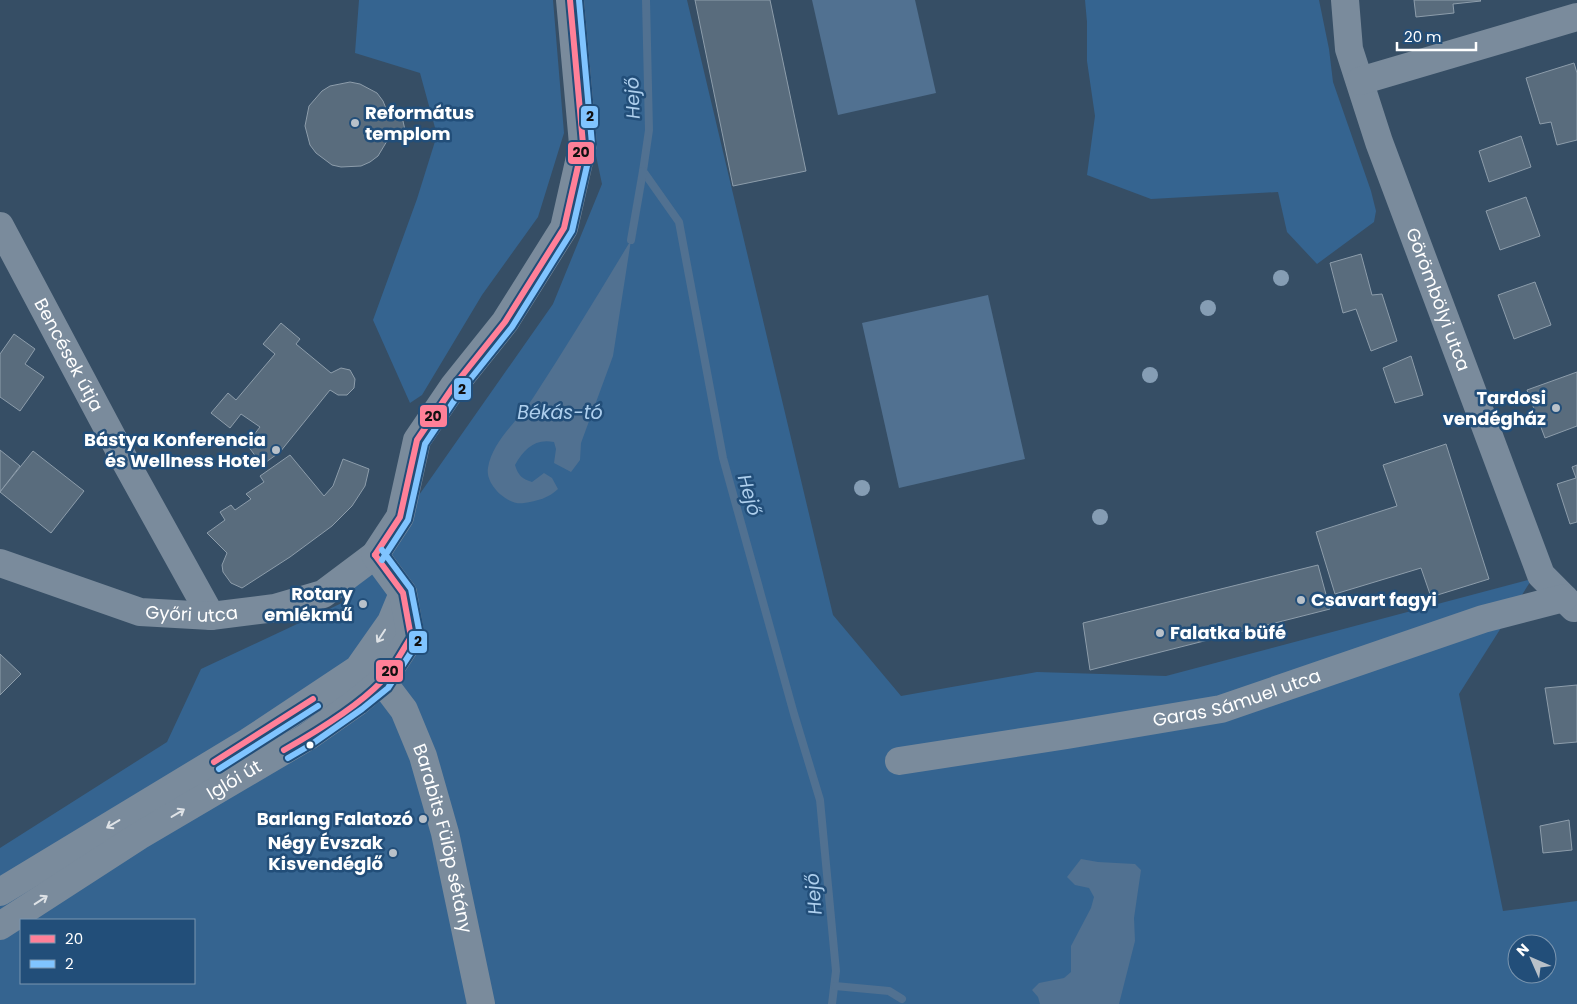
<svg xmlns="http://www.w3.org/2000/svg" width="1577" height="1004" viewBox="0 0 1577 1004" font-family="Poppins,sans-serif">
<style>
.green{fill:#356490;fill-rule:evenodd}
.water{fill:#517191}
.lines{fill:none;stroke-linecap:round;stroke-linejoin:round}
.stream{stroke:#517191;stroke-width:8}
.building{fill:#596c7d;stroke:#8d9dab}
.minor{stroke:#7a8b9c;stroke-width:28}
.bus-1-casing{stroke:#224e79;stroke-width:10}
.bus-2-casing{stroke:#224e79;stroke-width:10}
.bus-1{stroke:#ff8098;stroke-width:6}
.bus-2{stroke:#80c4ff;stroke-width:6}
.tree{fill:#859db4}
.oneway{stroke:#dee2e6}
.poi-dot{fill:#b9c1c9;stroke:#224e79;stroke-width:2}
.bus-dot{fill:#fff;stroke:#224e79;stroke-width:2}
.labels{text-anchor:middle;stroke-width:5;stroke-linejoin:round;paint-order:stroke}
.poi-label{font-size:18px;font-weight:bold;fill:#fff;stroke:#224e79;text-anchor:end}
.street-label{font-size:18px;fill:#fff;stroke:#224e79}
.water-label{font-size:19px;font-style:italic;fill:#aecfed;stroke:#224e79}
.line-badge{stroke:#224e79;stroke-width:2}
.pale-badge-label{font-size:14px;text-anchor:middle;font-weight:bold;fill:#111}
</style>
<rect width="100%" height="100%" fill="#364e65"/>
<g class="green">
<polygon points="359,0 553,0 564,133 538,217 482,295 422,395 410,403 373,320 417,199 437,135 420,73 355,53"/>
<path d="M563 0H687L833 615 901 696 1037 672 1166 676 1532 579 1459 694 1503 911 1577 901V1004H0V848L167 742 201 669 344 602 553 304 602 184ZM21 920H194V983H21ZM1517 944H1547V974H1517Z"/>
<polygon points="1085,0 1319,0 1329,49 1333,82 1371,191 1376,211 1374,222 1317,264 1287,232 1278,192 1151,199 1087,175 1095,116 1087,61 1087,22"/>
</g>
<g class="water">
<polygon points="812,0 915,0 936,93 838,115"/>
<path d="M631 240 613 356 581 443 580 460 571 472 554 463 556 449 554 442C535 438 524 449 515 465 518 475 522 479 532 482L544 473 552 478 558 489C549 498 537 501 524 503 508 506 485 485 488 468 492 441 519 420 533 398 567 346 599 293 631 240Z"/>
<polygon points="988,295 1025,459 899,488 862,323"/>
<polygon points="1081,859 1098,862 1135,864 1141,870 1134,918 1135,941 1119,1004 1040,1004 1038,997 1032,990 1039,983 1064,978 1071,972 1071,946 1091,908 1094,897 1089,888 1075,885 1067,877"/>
</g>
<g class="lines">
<g class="stream">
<polyline points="646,0 649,130 643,171 679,222 723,458 794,714 820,800 836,971 832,1004"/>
<polyline points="631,240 643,171"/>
<polyline points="835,986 889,991 902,999"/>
</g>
</g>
<g class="building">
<polygon points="695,0 770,0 806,171 733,186"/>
<polygon points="1414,0 1480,0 1481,1 1453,4 1454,13 1416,17"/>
<polygon points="1574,63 1577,73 1577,140 1557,145 1551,122 1540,124 1526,78"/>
<polygon points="350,82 360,84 377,93 383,101 389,116 399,118 403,121 405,130 404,135 397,141 387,141 378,156 370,162 361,166 341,167 332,165 316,153 310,145 305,126 309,106 322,91 330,86"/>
<polygon points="1521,136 1531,167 1489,182 1479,151"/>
<polygon points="1526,197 1540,236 1500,250 1486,211"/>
<polygon points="1361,254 1372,295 1382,294 1397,341 1371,351 1356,309 1343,313 1330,263"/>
<polygon points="1535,282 1551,325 1514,339 1498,295"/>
<polygon points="281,323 300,339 296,344 331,373 341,368 350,370 355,379 354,388 347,395 338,395 330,390 280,452 262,465 248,446 257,440 253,436 260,427 241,414 230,428 211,413 228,393 236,400 275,354 263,344"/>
<polygon points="14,334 35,349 25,364 44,377 20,411 0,397 0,354"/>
<polygon points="1411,356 1423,395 1395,403 1383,368"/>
<polygon points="1577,372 1577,426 1545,438 1527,390"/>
<polygon points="1446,444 1489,579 1431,597 1421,568 1335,594 1316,532 1397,506 1383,465"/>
<polygon points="0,450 20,466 0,492"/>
<polygon points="33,451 84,491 51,533 0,492"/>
<polygon points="290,455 324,496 333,486 343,459 369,469 365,486 352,506 332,526 290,557 242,588 231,583 223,572 222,565 227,553 207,533 225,520 220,512 231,505 235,510 251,499 246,494 264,482 260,476"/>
<polygon points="1577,465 1577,522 1570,524 1557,484 1576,478 1572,467"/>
<polygon points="1318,565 1330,609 1090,670 1083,623"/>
<polygon points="0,654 21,674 0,695"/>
<polygon points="1577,685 1577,742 1554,744 1545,688"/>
<polygon points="1569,820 1572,850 1543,853 1540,826"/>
</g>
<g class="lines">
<g class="minor">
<path id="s1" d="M1345 0 1349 49 1379 142 1541 575 1574 608"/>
<polyline points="1360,81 1577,17"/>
<path id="s2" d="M0 226 125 461 211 616"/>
<path id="s3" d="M0 563 140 612 211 616 275 608 323 594 375 555 400 517 417 440 453 387 505 322 564 228 583 144 570 0"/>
<path id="s4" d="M382 681 404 710 423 756 445 833 481 1004"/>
<path id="s5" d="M899 761 1067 735 1221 709 1483 619 1564 598"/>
<polyline points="0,892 248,742 358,669 391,622 403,593"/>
<path id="s6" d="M0 926 139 836 307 737 357 702 382 681 411 637 403 593 375 555"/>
</g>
<defs>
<g id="bus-1">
<polyline points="375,555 400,517 417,440 453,387 505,322 564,228 583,144 570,0"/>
<path d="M284 750C314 733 357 707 381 682 393 669 402 651 411 637L403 593 375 555"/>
<polyline points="214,762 313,699"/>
</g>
<g id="bus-2">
<polyline points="382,560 408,520 425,444 460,392 512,327 572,231 592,144 579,0"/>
<polyline points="288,758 312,744 362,709 388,688 419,640 420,635 411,589 382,550"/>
<polyline points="219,769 318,706"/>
</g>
</defs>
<use href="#bus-1" class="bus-1-casing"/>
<use href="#bus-2" class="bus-2-casing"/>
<use href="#bus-1" class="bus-1"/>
<use href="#bus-2" class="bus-2"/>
</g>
<g class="tree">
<circle cx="1281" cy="278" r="8"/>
<circle cx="1208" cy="308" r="8"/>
<circle cx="1150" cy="375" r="8"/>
<circle cx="862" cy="488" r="8"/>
<circle cx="1100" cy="517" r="8"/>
</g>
<defs><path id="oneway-shaft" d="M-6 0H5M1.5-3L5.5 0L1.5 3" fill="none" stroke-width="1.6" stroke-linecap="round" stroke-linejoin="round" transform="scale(1.25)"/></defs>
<g class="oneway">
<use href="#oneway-shaft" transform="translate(381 636) rotate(123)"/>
<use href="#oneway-shaft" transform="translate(178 813) rotate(-31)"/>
<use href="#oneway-shaft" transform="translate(113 824) rotate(149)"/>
<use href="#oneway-shaft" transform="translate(41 900) rotate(-33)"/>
</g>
<g class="poi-dot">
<circle cx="355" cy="123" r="5"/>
<circle cx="1556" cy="408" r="5"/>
<circle cx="276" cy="450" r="5"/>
<circle cx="1301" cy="600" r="5"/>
<circle cx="363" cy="604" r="5"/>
<circle cx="1160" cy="633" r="5"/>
<circle cx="423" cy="819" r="5"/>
<circle cx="393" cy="853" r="5"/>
</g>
<circle class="bus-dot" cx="310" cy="745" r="4.5"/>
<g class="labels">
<g class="poi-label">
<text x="365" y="119" text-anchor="start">Református<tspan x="365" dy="21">templom</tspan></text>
<text x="1546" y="404">Tardosi<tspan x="1546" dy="21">vendégház</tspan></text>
<text x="266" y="446">Bástya Konferencia<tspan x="266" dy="21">és Wellness Hotel</tspan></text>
<text x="353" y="600">Rotary<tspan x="353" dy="21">emlékmű</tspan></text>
<text x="1311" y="606" text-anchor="start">Csavart fagyi</text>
<text x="1170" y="639" text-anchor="start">Falatka büfé</text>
<text x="413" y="825">Barlang Falatozó</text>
<text x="383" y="849">Négy Évszak<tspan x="383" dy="21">Kisvendéglő</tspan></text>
</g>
<g class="street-label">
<text dy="6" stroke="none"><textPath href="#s1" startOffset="315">Görömbölyi utca</textPath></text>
<text dy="6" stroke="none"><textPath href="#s2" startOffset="146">Bencések útja</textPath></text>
<text dy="6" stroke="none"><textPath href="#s3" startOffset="200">Győri utca</textPath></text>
<text dy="6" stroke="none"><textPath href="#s5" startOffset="344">Garas Sámuel utca</textPath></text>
<text dy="6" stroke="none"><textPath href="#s6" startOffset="276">Iglói út</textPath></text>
<text dy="6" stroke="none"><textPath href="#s4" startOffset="171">Barabits Fülöp sétány</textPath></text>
</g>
<g class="water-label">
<text transform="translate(632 98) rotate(-92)" y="7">Hejő</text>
<text x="560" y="419">Békás-tó</text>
<text transform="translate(750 495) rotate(74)" y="7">Hejő</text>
<text transform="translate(813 894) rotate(-95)" y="7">Hejő</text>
</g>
</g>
<g class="line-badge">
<rect x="580" y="105" width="19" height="24" rx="5" fill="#80c4ff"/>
<rect x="567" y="141" width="28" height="24" rx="5" fill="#ff8098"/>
<rect x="453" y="377" width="19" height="24" rx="5" fill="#80c4ff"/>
<rect x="419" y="404" width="29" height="24" rx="5" fill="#ff8098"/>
<rect x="408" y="630" width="20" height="24" rx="5" fill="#80c4ff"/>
<rect x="375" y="659" width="29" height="24" rx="5" fill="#ff8098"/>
</g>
<g class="pale-badge-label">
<text x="590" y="121">2</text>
<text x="581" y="157">20</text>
<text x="462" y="394">2</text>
<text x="433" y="421">20</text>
<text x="418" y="646">2</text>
<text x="390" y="676">20</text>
</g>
<rect x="20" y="919" width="175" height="65" fill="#224e79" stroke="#7a95af"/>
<rect x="30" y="935" width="25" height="8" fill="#ff8098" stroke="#7a95af"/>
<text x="65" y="944" font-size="15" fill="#ffffff">20</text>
<rect x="30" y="960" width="25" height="8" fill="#80c4ff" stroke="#7a95af"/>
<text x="65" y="969" font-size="15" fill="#ffffff">2</text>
<g transform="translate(1532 959) rotate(315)"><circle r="24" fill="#224e79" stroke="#7a95af"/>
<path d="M0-4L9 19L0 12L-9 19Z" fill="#b9c1c9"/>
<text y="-8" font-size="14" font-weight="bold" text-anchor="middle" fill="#ffffff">N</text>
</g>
<path d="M1397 42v8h79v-8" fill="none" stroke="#ffffff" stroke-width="2.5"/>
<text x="1404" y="42" font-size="15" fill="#ffffff" stroke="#224e79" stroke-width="4" paint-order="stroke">20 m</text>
</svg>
